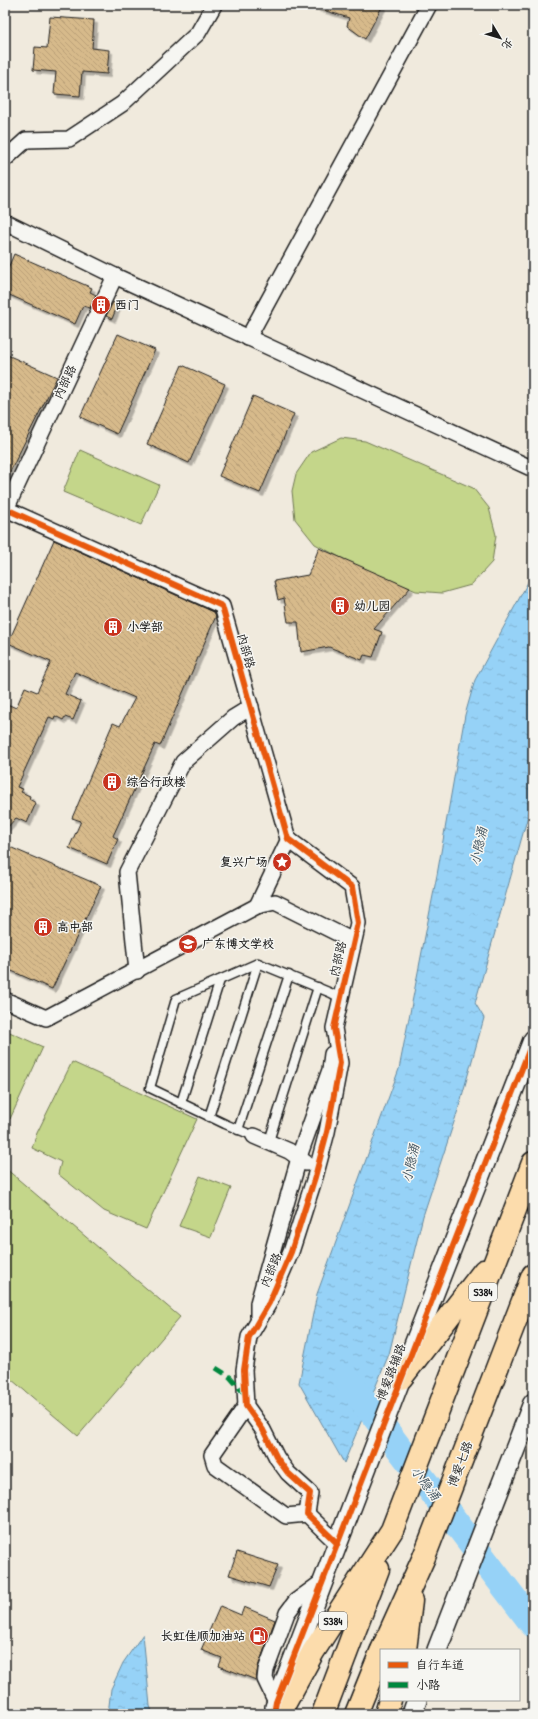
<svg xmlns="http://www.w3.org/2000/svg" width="538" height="1719" viewBox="0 0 538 1719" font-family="'Patrick Hand','LXGW WenKai TC',sans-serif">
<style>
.pitch{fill:#c4d68a;stroke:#707953}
.water{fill:url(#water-ripples);stroke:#65899f}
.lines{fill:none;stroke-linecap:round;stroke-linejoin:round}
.river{stroke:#96d2f7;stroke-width:27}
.building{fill:url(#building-back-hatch);stroke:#1c1c1c;filter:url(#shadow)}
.service-casing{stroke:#1c1c1c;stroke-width:11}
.minor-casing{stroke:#1c1c1c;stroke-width:18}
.tertiary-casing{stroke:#1c1c1c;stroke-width:22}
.trunk-casing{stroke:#1c1c1c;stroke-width:25}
.service{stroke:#f6f6f2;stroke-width:8}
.minor{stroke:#f6f6f2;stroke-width:15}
.tertiary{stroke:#f6f6f2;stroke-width:19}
.trunk{stroke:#fcdcac;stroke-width:22}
.quiet{stroke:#00873e;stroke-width:5;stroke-dasharray:10 5;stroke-linecap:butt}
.cycleway-casing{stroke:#f6f6f2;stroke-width:8}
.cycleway{stroke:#e8590c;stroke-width:6}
.labels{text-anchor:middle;stroke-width:3;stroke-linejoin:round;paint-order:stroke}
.shield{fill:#f6f6f2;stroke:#5d5d5c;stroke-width:1}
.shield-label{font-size:11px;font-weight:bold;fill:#1c1c1c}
.poi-label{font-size:12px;font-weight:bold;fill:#1c1c1c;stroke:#f6f6f2;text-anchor:start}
.street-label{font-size:12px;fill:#1c1c1c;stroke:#f6f6f2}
.water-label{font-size:13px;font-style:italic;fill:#41535e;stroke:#f6f6f2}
</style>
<defs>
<pattern id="water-ripples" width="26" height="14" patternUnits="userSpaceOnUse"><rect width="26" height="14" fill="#96d2f7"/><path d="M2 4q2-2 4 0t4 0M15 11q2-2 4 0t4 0" fill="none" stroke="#81b4d3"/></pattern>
<pattern id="building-back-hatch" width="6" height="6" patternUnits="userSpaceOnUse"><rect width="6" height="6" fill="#d7ba8b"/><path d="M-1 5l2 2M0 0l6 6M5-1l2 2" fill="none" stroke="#b89f77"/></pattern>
<filter id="shadow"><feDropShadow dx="3.5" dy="3.5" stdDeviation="0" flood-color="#0004"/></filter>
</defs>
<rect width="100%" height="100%" fill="#f0eadd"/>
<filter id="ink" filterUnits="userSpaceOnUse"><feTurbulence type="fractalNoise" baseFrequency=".025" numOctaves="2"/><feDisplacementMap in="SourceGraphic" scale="8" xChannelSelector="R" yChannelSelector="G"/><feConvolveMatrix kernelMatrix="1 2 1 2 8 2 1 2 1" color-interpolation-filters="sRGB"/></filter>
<g filter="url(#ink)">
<g class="pitch">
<polygon points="341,438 365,441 473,488 489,508 496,535 492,562 471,585 442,593 416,591 345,560 315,544 295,519 292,491 296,474 311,452"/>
<polygon points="80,450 159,485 141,525 63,492"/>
<polygon points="5,1030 43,1047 10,1119 5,1117"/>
<polygon points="72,1062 197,1119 146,1229 104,1211 58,1174 61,1162 32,1148 37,1133"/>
<polygon points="5,1168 180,1317 78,1436 5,1374"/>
<polygon points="200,1176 231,1188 211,1237 179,1226"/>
</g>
<g class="water">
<polygon points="533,573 533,798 475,1003 484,1018 458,1110 423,1216 389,1354 344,1463 299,1383 317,1294 399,1069 437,875 465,715 475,680"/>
<polygon points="143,1634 150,1706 153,1714 108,1714 111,1689 123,1663"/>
</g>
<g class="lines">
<polyline class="river" points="345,1377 533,1624"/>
</g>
<g class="building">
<polygon points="316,5 383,5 365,39 347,26 349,18 316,8"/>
<polygon points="50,17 94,20 92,48 109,50 107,74 82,72 80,96 54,94 56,72 33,70 35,47 47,48"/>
<polygon points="14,254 92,288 90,292 96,295 90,308 83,306 75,324 5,293 5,275"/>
<polygon points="113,302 118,304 112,319 106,316"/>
<polygon points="118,334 155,350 117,434 80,417"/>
<polygon points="5,354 57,377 5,482"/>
<polygon points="182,365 225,384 189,463 147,444"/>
<polygon points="253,396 294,414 260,493 219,476"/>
<polygon points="54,540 214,612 216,616 160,746 155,744 113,836 118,839 107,864 69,848 81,821 72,818 113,723 120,726 135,698 75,672 65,694 81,701 73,720 65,717 63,720 55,716 54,719 49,717 17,787 23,789 21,792 30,796 29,799 36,803 27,823 16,818 5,830 5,703 16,708 25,687 37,692 51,662 8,643"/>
<polygon points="319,548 410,588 374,629 382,632 373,657 364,655 362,660 329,647 301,652 298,622 288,622 284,598 278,600 274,581 308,575"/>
<polygon points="5,845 101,886 52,989 5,968"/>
<polygon points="237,1552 278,1565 269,1587 229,1575"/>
<polygon points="220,1606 241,1615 244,1607 275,1620 258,1667 256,1680 219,1666 222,1658 201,1650"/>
</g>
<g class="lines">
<defs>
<g id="service">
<polyline points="181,1103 220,980"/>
<polyline points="209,1117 258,963"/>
<polyline points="238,1130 289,975"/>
<polyline points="254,1136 225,1124 150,1088 176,999 258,963 331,993 340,998"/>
<polyline points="269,1141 318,987"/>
</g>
<g id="minor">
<polyline points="5,159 26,140 69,139 122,104 198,33 214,5"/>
<polyline points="5,222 115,276 533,469"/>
<polyline points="248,338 429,5"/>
<polyline points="6,509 115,276"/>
<polyline points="5,512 6,509 222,606 288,839 352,887 358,923 334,1028 340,1063 327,1132 315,1177 291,1252 269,1303 249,1337 244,1370 246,1406 263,1430 277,1458 288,1473 310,1493 307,1514 337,1543"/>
<polyline points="257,906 289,839"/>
<polyline points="137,971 127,872 183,762 233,718 251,707"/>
<polyline points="5,1000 46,1018 257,906 275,902 345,937 345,955"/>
<polyline points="254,1136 289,1151 306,1163"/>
<polyline points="258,1316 258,1303 269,1264 301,1151 330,1070 332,1054"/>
<polyline points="246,1406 212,1455 215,1465 286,1516 307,1514"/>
<polyline points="276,1702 265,1679 266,1670 287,1613 296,1601 322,1582"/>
</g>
<g id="tertiary">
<polyline points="437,1650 533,1403"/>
<polyline points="275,1707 401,1378 533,1040"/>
<polyline points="412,1714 417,1700"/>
</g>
<g id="trunk">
<polyline points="401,1378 484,1271"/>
<polyline points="382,1650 424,1557 533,1275"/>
<polyline points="405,1650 411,1601"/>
<polyline points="279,1714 313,1652 392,1530 533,1163"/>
<polyline points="323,1714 378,1569"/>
<polyline points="356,1714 381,1652"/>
<polyline points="386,1714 390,1700"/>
</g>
</defs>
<use href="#service" class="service-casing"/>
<use href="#minor" class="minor-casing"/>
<use href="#tertiary" class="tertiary-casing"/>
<use href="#trunk" class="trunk-casing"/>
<use href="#service" class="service"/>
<use href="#minor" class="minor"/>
<use href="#tertiary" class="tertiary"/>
<use href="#trunk" class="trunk"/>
<polyline class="quiet" points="216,1368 230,1377 244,1393"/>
<defs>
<g id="cycleway">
<polyline points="5,512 6,509 222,606 288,839 352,887 358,923 334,1028 340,1063 327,1132 315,1177 291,1252 269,1303 249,1337 244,1370 246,1406 263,1430 277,1458 288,1473 310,1493 307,1514 337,1543"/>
<polyline points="274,1714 276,1702 533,1040"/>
</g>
</defs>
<use href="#cycleway" class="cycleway-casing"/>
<use href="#cycleway" class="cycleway"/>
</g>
</g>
<defs>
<symbol id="building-disc" viewBox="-11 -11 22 22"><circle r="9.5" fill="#c8321e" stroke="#f6f6f2"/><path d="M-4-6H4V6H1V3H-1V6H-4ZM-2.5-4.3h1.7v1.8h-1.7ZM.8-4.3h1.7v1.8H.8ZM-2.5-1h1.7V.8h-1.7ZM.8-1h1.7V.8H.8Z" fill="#fff"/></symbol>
<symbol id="sight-disc" viewBox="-11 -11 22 22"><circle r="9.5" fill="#c8321e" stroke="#f6f6f2"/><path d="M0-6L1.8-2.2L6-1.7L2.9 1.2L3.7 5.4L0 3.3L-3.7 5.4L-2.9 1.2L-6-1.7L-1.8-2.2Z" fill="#fff"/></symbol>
<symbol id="school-disc" viewBox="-11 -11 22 22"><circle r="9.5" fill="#c8321e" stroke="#f6f6f2"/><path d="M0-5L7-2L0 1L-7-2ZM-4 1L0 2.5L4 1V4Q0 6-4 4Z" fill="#fff"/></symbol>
<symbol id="fuel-disc" viewBox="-11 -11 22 22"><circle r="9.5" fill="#c8321e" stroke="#f6f6f2"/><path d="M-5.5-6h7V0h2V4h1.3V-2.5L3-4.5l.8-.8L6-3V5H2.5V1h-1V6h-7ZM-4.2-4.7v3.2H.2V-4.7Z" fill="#fff"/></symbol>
</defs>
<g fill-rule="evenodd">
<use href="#building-disc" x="90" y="294" width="22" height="22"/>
<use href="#building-disc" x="329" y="595" width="22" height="22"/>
<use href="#building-disc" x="102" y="616" width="22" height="22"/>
<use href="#building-disc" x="101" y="771" width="22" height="22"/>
<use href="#sight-disc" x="271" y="851" width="22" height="22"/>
<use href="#building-disc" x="32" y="916" width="22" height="22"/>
<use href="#school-disc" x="177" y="933" width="22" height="22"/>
<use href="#fuel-disc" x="248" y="1625" width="22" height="22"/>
</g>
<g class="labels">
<g class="shield">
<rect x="469" y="1283" width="28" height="18" rx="3"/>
<rect x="319" y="1612" width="28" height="18" rx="3"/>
</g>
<g class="shield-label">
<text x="483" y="1296">S384</text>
<text x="333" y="1625">S384</text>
</g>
<g class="poi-label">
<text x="115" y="309">西门</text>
<text x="354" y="610">幼儿园</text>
<text x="127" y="631">小学部</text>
<text x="126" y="786">综合行政楼</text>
<text x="268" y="866" text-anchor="end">复兴广场</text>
<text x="57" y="931">高中部</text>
<text x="202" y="948">广东博文学校</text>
<text x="245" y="1640" text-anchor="end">长虹佳顺加油站</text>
</g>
<g class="street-label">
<text transform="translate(65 382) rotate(-65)" y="4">内部路</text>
<text transform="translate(246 651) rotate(74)" y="4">内部路</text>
<text transform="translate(338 959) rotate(-77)" y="4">内部路</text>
<text transform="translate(271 1270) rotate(-67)" y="4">内部路</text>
<text transform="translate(391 1372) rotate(-69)" y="4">博爱路辅路</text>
<text transform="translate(460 1464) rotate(-69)" y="4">博爱七路</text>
</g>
<g class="water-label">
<text transform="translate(478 846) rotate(-78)" y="5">小隐涌</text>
<text transform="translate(410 1163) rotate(-78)" y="5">小隐涌</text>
<text transform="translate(426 1483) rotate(53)" y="5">小隐涌</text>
</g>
</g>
<rect width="538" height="1719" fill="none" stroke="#f6f6f2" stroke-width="20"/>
<rect x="10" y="10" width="518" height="1699" fill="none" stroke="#1c1c1c" stroke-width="1.5" filter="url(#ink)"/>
<rect x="380" y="1649" width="140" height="52" fill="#f6f6f2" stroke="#9f9f9c"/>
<rect x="388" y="1662" width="20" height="6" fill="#e8590c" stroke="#9f9f9c"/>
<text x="416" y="1669" font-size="12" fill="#1c1c1c">自行车道</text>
<rect x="388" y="1682" width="20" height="6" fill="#00873e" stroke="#9f9f9c"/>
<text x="416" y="1689" font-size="12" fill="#1c1c1c">小路</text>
<g transform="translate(500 38) rotate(128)" stroke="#f6f6f2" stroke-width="3" paint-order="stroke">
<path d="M0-3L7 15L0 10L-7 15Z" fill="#1c1c1c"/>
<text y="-6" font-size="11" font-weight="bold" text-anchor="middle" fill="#1c1c1c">北</text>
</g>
</svg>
